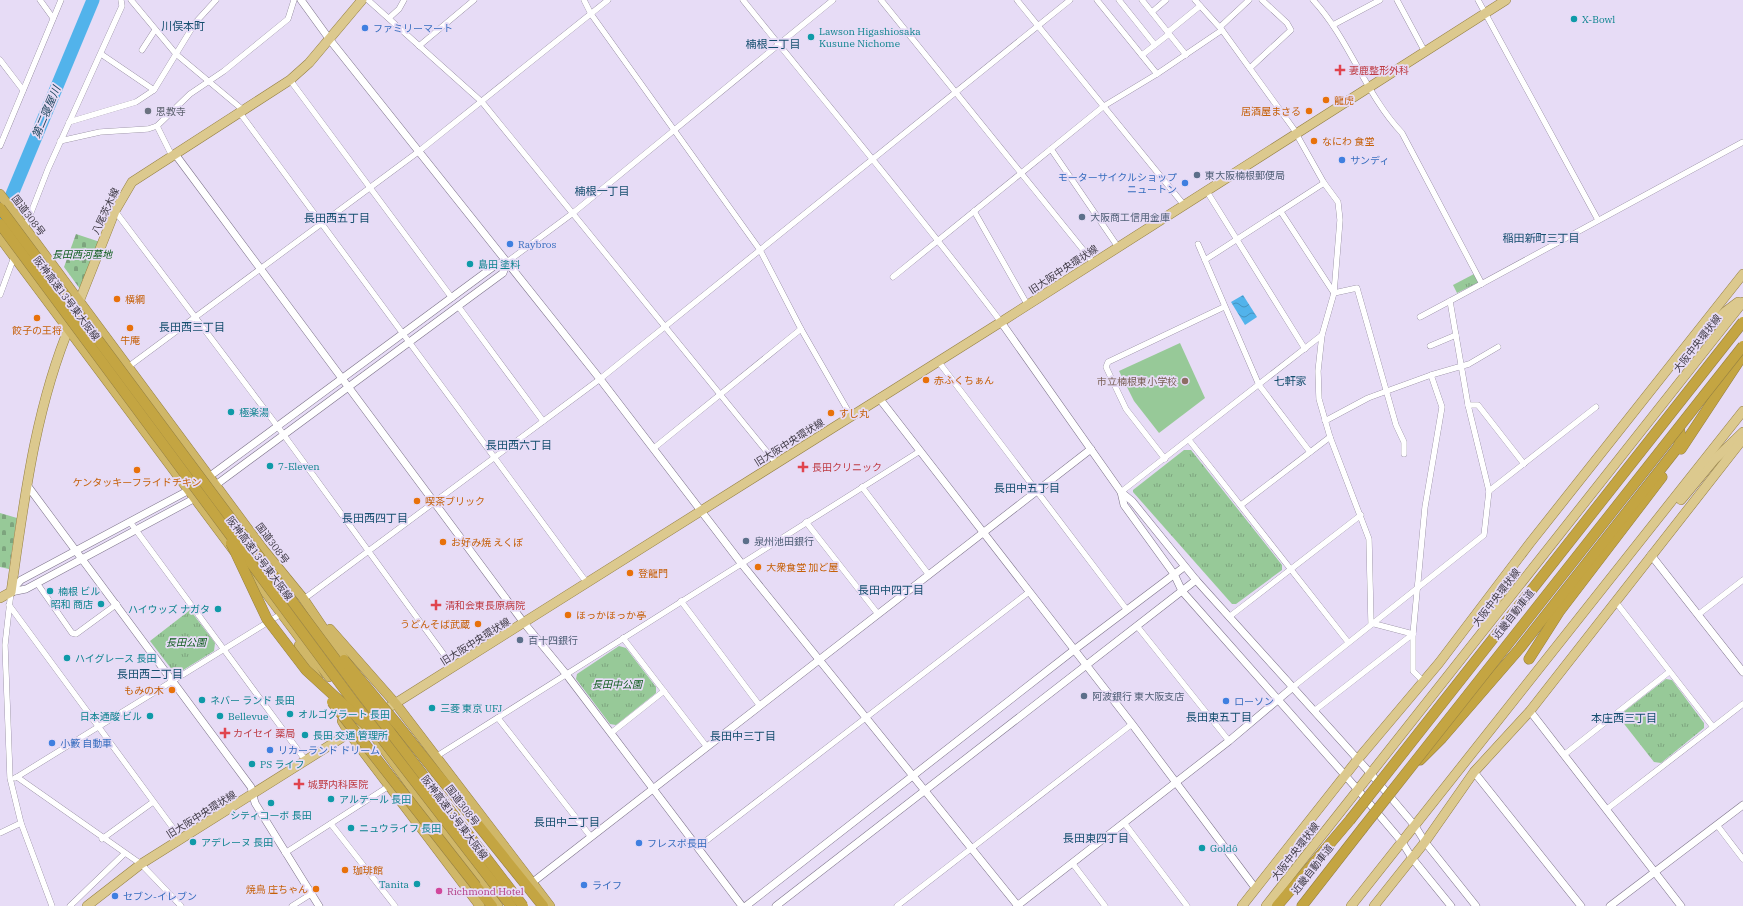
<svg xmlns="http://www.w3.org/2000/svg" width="1743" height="906" viewBox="0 0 1743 906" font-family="'IBM Plex Serif','Noto Sans JP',serif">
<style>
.grass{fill:url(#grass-tufts)}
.cemetery{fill:url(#cemetery-stones)}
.garden{fill:#97c998}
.water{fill:url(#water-waves)}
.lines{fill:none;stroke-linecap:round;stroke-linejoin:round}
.river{stroke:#52b3eb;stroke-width:13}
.minor-casing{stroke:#7d738a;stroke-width:6}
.tertiary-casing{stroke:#7d738a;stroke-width:8}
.primary-casing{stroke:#958043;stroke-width:10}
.trunk-casing{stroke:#958043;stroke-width:10}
.motorway-casing{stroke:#958043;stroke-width:11}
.minor{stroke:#fff;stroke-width:5.5}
.tertiary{stroke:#fff;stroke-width:7}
.primary{stroke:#dcc98e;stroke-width:9}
.trunk{stroke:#d0b768;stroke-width:9}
.motorway{stroke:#c4a542;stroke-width:10}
.motorway-bridge-casing{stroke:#958043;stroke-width:11;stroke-linecap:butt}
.motorway-bridge{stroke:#c4a542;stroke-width:10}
.culture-dot{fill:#0f9aa8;stroke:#e7dcf6;stroke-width:1.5}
.shop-dot{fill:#3f7fe0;stroke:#e7dcf6;stroke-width:1.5}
.health-dot{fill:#e0444e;stroke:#e7dcf6;stroke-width:1.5}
.food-dot{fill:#e8710a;stroke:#e7dcf6;stroke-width:1.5}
.worship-dot{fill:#6b7280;stroke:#e7dcf6;stroke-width:1.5}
.service-dot{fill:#5c6f8a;stroke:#e7dcf6;stroke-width:1.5}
.education-dot{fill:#8d6e63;stroke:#e7dcf6;stroke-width:1.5}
.hotel-dot{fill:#d1479c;stroke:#e7dcf6;stroke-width:1.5}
.labels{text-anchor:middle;stroke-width:3.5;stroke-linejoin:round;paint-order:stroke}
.culture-label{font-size:10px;fill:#0d838f;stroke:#e7dcf6;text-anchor:start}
.shop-label{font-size:10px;fill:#366cbe;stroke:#e7dcf6;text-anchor:start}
.health-label{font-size:10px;fill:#be3a42;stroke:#e7dcf6;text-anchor:start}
.food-label{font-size:10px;fill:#c56008;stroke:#e7dcf6;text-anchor:start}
.worship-label{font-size:10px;fill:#5b616d;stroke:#e7dcf6;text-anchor:start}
.service-label{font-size:10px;fill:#4e5e75;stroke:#e7dcf6;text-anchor:start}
.street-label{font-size:10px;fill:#3f3a45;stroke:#e7dcf6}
.park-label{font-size:10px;font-style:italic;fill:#0a5a19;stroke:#e7dcf6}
.education-label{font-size:10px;fill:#785e54;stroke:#e7dcf6;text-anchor:end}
.hotel-label{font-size:10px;fill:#b23c85;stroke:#e7dcf6;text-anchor:start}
.neighbourhood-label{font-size:11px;fill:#144d6e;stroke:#e7dcf6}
.water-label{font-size:11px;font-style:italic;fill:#1d465d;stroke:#e7dcf6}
</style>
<defs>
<pattern id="grass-tufts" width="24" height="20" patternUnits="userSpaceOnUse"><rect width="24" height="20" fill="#97c998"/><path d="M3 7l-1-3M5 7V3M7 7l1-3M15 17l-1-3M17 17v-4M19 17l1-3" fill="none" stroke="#7da47e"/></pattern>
<pattern id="cemetery-stones" width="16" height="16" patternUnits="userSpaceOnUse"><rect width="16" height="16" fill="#97c998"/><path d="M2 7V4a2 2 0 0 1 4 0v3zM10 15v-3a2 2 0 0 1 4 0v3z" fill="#7da47e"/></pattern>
<pattern id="water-waves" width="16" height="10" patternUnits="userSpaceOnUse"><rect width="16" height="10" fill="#52b3eb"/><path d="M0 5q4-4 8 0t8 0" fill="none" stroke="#4593c0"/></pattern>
</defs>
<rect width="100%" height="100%" fill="#e7dcf6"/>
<g class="grass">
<polygon points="1474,274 1479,282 1457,293 1453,285"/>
<polygon points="1184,450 1191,450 1282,565 1282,570 1236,604 1232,604 1133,492 1133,490"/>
<polygon points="190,610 215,643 214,651 180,672 173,671 150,641"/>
<polygon points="619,646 626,648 656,687 656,693 616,725 610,724 576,679 577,674"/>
<polygon points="1666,679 1672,680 1704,723 1704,728 1661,763 1654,762 1621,720 1621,714"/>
</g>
<g class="cemetery">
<polygon points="76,234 100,242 80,289 64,267"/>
<polygon points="0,513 17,518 9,569 0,567"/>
</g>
<polygon class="garden" points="1180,343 1205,398 1159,433 1134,401 1119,371"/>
<polygon class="water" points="1243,295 1257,317 1245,325 1231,302"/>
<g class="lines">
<polyline class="river" points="3,216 93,0"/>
<defs>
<g id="minor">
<polyline points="40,0 53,18"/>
<polyline points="131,0 176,54 243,110"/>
<polyline points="368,0 482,102 776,463"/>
<polyline points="584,0 591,14 760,250 801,329 851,416"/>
<path d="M743 0C829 107 918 212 1001 322"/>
<polyline points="881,0 1093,262"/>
<polyline points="1017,0 1184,205"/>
<polyline points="1097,0 1157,74"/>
<polyline points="1119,0 1155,45"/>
<polyline points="1142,0 1186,55"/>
<polyline points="1195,0 1222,30 1293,128 1324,183 1338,202 1340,220 1334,293 1322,335 1318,371 1319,399 1330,437 1369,539 1371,623 1413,634"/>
<path d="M1313 0C1350 40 1365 94 1402 133L1482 284"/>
<polyline points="1397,0 1425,52"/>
<polyline points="1478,0 1598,220"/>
<polyline points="1152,12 1166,0"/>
<polyline points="389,18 399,9 404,0"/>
<polyline points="1333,25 1380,0"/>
<polyline points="1220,27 1249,0"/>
<polyline points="1168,32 1200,6"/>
<polyline points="419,46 474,0"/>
<polyline points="142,50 155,30"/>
<polyline points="101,54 154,90"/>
<polyline points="1142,55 1169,34"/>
<polyline points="0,60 23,90"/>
<polyline points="1250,68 1291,30 1287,23 1262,0"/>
<polyline points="290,80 452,298"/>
<polyline points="240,113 587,583"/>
<polyline points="69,122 136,102 154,90 195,23 216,0"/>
<polyline points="157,126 172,156"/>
<polyline points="60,141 100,132 148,129 157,126 190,94 224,71 288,19 294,0"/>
<polyline points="0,146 61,0"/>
<polyline points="1051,149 1118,247"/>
<polyline points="1206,190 1305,349"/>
<polyline points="115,211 278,427 453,667"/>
<polyline points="974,211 1027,304"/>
<polyline points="1281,212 1334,293 1357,288 1396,425 1404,442 1404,454"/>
<polyline points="25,228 48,169 122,6 121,0"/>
<polyline points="1198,244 1259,385 1310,452"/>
<polyline points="1205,260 1324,183"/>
<polyline points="507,262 573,213 833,0"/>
<polyline points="893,277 1104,106 1157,74 1222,30"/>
<polyline points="0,295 14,257"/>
<polyline points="458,306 543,421"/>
<polyline points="1420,317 1450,301"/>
<polyline points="1430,346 1456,335"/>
<polyline points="938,361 1127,610"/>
<polyline points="128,367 418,152 608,0"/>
<polyline points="1468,405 1478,405 1524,464"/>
<polyline points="1325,421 1368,398 1387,391 1431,375 1469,364 1498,347"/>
<polyline points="1189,440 1348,642"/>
<polyline points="654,448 801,329"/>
<polyline points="1165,459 1126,409 1106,367 1108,362 1224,307"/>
<polyline points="862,487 929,575"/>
<polyline points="1489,491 1596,407"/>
<polyline points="1121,492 1322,335"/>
<polyline points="1241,505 1330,437"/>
<polyline points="130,522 306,761"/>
<polyline points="806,522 878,614"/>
<polyline points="37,583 72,633 76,634 117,604"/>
<polyline points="11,592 5,645 10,778 21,823 52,906"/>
<polyline points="303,598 308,596 600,379 1070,0"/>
<polyline points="681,601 760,706"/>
<polyline points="1615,601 1713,727"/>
<polyline points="9,605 181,839"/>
<polyline points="1699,614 1743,580"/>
<polyline points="1229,617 1361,515"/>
<polyline points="1137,626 1229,741"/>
<polyline points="623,638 707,747"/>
<polyline points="1423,681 1413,671 1413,634 1425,507 1442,407 1431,375"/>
<polyline points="1293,687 1484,535 1489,491 1468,405 1450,301 1743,142"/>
<polyline points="1314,711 1413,634"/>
<polyline points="498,718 591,837"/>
<polyline points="611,733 664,691"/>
<polyline points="1565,754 1669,672"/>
<polyline points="437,756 920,451"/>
<polyline points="17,777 281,614"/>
<polyline points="15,778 17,777 141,864 181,906"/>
<polyline points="1607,809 1743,704"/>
<polyline points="331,824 395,906"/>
<polyline points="1125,824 1187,906"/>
<polyline points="1717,825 1743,859"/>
<polyline points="0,833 21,823"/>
<polyline points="102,839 153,802"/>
<polyline points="698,847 1029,592"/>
<polyline points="285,853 389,786"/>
<polyline points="1073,864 1105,906"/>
<polyline points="70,906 124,854"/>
<polyline points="292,906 311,894"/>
<polyline points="897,906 1132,724"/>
</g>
<g id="tertiary">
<polyline points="301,0 330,40 600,379 741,563 1018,906"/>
<polyline points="175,154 524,623 566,674 742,906"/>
<polyline points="1001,322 1121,492 1132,501 1196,580 1371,774 1415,826 1425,842 1476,906"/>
<polyline points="879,398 1132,724 1256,889"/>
<polyline points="206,479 497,264 507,262"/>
<polyline points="27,485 251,787 255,803 319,906"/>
<polyline points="213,487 469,298 503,273 507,262"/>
<polyline points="1121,492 1124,505 1174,574 1182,591 1358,790 1402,842 1412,858 1451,906"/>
<polyline points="1651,555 1743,672"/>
<polyline points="11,591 21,580 193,488"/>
<polyline points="11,592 26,589 199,496"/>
<polyline points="1530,711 1681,906"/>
<polyline points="1474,772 1581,906"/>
<polyline points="533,882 1091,449"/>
<polyline points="746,906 1074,650 1184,567"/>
<polyline points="776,906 1196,580"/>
<polyline points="1017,906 1229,741 1293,687"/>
<polyline points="1610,906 1743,805"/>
</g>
<g id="primary">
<polyline points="77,307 115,211 132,182 290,80 309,63 362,0"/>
<polyline points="1700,337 1726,311 1738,302"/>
<polyline points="1681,500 1715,459 1743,432"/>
<path d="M0 598 11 592C24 501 35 408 71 323"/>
<polyline points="1484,625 1490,611 1508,580"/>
<polyline points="380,713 1001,322 1506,0"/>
<polyline points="87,906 141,864 370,720"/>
<polyline points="1242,906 1358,759 1439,663 1530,543 1743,274"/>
<polyline points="1266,906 1743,302"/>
<polyline points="1351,906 1743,411"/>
<polyline points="1374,906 1425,842 1474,772 1530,711 1743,439"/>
</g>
<g id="trunk">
<polyline points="0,194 263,549 303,598 349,666"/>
<polyline points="0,238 234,551"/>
<polyline points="244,564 329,677"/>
<polyline points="330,629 396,704 550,906"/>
<polyline points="299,645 318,679"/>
<polyline points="342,721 349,733 480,906"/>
<polyline points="372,733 498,906"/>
</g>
<g id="motorway">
<polyline points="1681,449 1743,355"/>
<polyline points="1529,659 1559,612 1662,477"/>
<polyline points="397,724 543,906"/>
<polyline points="1420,760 1442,738 1520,648 1678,447 1681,438 1679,428"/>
<polyline points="476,886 492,906"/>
<polyline points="1277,906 1350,820"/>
<polyline points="1302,906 1362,829"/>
</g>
</defs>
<use href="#minor" class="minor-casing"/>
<use href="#tertiary" class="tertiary-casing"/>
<use href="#primary" class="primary-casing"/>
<use href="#trunk" class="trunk-casing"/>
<use href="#motorway" class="motorway-casing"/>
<use href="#minor" class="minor"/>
<use href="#tertiary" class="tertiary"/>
<use href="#primary" class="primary"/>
<use href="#trunk" class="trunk"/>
<use href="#motorway" class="motorway"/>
<defs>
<g id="motorway-bridge">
<polyline points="0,208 362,695 523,906"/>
<polyline points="0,224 353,701 511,906"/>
<polyline points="231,543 267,619 306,670 366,725"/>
<polyline points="344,660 397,724"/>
<polyline points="332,702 476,886"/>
<polyline points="1350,820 1743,322"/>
<polyline points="1362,829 1743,346"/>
</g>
</defs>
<use href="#motorway-bridge" class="motorway-bridge-casing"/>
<use href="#motorway-bridge" class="motorway-bridge"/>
</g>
<g class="culture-dot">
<circle cx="1574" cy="19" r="4"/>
<circle cx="811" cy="37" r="4"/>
<circle cx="470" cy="264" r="4"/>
<circle cx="231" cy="412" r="4"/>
<circle cx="270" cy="466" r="4"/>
<circle cx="50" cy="591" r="4"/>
<circle cx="101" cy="604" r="4"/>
<circle cx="218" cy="609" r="4"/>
<circle cx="67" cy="658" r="4"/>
<circle cx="202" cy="700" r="4"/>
<circle cx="432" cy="708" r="4"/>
<circle cx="290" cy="714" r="4"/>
<circle cx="150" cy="716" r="4"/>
<circle cx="220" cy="716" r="4"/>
<circle cx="305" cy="735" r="4"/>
<circle cx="252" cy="764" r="4"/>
<circle cx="331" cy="799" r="4"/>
<circle cx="271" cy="803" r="4"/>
<circle cx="351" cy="828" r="4"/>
<circle cx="193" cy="842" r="4"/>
<circle cx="1202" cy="848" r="4"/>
<circle cx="417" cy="884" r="4"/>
</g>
<g class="shop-dot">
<circle cx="365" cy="28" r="4"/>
<circle cx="1342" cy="160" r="4"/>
<circle cx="1185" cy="183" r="4"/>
<circle cx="510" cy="244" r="4"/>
<circle cx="1226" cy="701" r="4"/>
<circle cx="52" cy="743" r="4"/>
<circle cx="270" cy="750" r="4"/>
<circle cx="639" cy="843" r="4"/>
<circle cx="584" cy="885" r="4"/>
<circle cx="115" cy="896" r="4"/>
</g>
<g class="health-dot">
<path d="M1338 64h4v4h4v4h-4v4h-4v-4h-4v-4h4z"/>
<path d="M801 461h4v4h4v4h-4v4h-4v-4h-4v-4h4z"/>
<path d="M434 599h4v4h4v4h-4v4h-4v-4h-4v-4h4z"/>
<path d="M223 727h4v4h4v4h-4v4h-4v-4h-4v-4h4z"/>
<path d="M297 778h4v4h4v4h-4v4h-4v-4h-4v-4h4z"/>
</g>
<g class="food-dot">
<circle cx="1326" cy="100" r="4"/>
<circle cx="1309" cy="111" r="4"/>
<circle cx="1314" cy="141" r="4"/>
<circle cx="117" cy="299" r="4"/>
<circle cx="37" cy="318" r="4"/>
<circle cx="130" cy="328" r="4"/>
<circle cx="926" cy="380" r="4"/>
<circle cx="831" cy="413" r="4"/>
<circle cx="137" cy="470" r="4"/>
<circle cx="417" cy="501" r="4"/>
<circle cx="443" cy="542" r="4"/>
<circle cx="758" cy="567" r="4"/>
<circle cx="630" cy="573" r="4"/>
<circle cx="568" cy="615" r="4"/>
<circle cx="478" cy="624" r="4"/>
<circle cx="172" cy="690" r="4"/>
<circle cx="345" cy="870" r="4"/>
<circle cx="316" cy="889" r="4"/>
</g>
<circle class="worship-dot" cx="148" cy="111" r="4"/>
<g class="service-dot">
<circle cx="1197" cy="175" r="4"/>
<circle cx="1082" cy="217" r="4"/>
<circle cx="746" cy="541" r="4"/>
<circle cx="520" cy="640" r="4"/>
<circle cx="1084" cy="696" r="4"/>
</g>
<circle class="education-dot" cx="1185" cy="381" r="4"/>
<circle class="hotel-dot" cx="439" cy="891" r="4"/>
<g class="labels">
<g class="culture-label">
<text x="1582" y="23">X-Bowl</text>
<text x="819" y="35">Lawson Higashiosaka<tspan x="819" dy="12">Kusune Nichome</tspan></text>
<text x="478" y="268">島田 塗料</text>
<text x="239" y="416">極楽湯</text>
<text x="278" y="470">7-Eleven</text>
<text x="58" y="595">楠根 ビル</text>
<text x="93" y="608" text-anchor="end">昭和 商店</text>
<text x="210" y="613" text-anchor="end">ハイウッズ ナガタ</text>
<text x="75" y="662">ハイグレース 長田</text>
<text x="210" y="704">ネバー ランド 長田</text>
<text x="440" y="712">三菱 東京 UFJ</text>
<text x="298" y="718">オルゴグラート 長田</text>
<text x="142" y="720" text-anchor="end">日本通酸 ビル</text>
<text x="228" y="720">Bellevue</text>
<text x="313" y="739">長田 交通 管理所</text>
<text x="260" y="768">PS ライフ</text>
<text x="339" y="803">アルテール 長田</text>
<text x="271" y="819" text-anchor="middle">シティコーポ 長田</text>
<text x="359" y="832">ニュウライフ 長田</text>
<text x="201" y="846">アデレーヌ 長田</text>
<text x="1210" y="852">Goldô</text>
<text x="409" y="888" text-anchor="end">Tanita</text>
</g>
<g class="shop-label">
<text x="373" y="32">ファミリーマート</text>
<text x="1350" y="164">サンディ</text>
<text x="1177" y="181" text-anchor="end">モーターサイクルショップ<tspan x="1177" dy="12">ニュートン</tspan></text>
<text x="518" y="248">Raybros</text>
<text x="1234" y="705">ローソン</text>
<text x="60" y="747">小籔 自動車</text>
<text x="278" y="754">リカーランド ドリーム</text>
<text x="647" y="847">フレスポ長田</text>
<text x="592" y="889">ライフ</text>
<text x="123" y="900">セブン-イレブン</text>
</g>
<g class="health-label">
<text x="1349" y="74">妻鹿整形外科</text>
<text x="812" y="471">長田クリニック</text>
<text x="445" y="609">清和会東長原病院</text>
<text x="233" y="737">カイセイ 薬局</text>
<text x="308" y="788">城野内科医院</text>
</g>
<g class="food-label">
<text x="1334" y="104">龍虎</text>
<text x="1301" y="115" text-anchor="end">居酒屋まさる</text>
<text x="1322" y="145">なにわ 食堂</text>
<text x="125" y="303">横綱</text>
<text x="37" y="334" text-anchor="middle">餃子の王将</text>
<text x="130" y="344" text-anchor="middle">牛庵</text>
<text x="934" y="384">赤ふくちぁん</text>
<text x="839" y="417">すし丸</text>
<text x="137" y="486" text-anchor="middle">ケンタッキーフライドチキン</text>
<text x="425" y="505">喫茶ブリック</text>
<text x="451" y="546">お好み焼 えくぼ</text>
<text x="766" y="571">大衆食堂 加ど屋</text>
<text x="638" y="577">登龍門</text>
<text x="576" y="619">ほっかほっか亭</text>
<text x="470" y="628" text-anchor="end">うどんそば武蔵</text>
<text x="164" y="694" text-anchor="end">もみの木</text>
<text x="353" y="874">珈琲館</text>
<text x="308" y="893" text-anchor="end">焼鳥 庄ちゃん</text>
</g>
<g class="worship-label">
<text x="156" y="115">恩教寺</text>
</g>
<g class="service-label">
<text x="1205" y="179">東大阪楠根郵便局</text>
<text x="1090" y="221">大阪商工信用金庫</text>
<text x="754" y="545">泉州池田銀行</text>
<text x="528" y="644">百十四銀行</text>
<text x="1092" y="700">阿波銀行 東大阪支店</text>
</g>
<g class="street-label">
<text transform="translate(105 211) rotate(-65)" y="4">八尾茨木線</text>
<text transform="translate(29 215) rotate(53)" y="4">国道308号</text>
<text transform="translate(1063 269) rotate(-33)" y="4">旧大阪中央環状線</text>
<text transform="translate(67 298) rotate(53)" y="4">阪神高速13号東大阪線</text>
<text transform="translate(1697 343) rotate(-52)" y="4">大阪中央環状線</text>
<text transform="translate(789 442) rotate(-32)" y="4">旧大阪中央環状線</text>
<text transform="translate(273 543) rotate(53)" y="4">国道308号</text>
<text transform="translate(260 558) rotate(53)" y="4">阪神高速13号東大阪線</text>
<text transform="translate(1496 597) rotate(-52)" y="4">大阪中央環状線</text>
<text transform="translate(1513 614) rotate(-52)" y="4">近畿自動車道</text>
<text transform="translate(475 641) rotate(-32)" y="4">旧大阪中央環状線</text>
<text transform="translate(463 805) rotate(53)" y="4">国道308号</text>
<text transform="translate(201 814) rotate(-32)" y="4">旧大阪中央環状線</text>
<text transform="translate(455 817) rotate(53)" y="4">阪神高速13号東大阪線</text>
<text transform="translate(1295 851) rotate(-52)" y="4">大阪中央環状線</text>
<text transform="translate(1312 869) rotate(-52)" y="4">近畿自動車道</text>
</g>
<g class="park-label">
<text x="82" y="258">長田西河墓地</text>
<text x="186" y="646">長田公園</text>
<text x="617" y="688">長田中公園</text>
</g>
<g class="education-label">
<text x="1177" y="385">市立楠根東小学校</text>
</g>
<g class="hotel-label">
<text x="447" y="895">Richmond Hotel</text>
</g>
<g class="neighbourhood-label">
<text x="183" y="30">川俣本町</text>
<text x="773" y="48">楠根二丁目</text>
<text x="602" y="195">楠根一丁目</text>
<text x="337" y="222">長田西五丁目</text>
<text x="1541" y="242">稲田新町三丁目</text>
<text x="192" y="331">長田西三丁目</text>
<text x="1290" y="385">七軒家</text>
<text x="519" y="449">長田西六丁目</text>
<text x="1027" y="492">長田中五丁目</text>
<text x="375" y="522">長田西四丁目</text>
<text x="891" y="594">長田中四丁目</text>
<text x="150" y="678">長田西二丁目</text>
<text x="1219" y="721">長田東五丁目</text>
<text x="1624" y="722">本庄西三丁目</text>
<text x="743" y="740">長田中三丁目</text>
<text x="567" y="826">長田中二丁目</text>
<text x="1096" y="842">長田東四丁目</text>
</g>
<g class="water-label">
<text transform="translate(46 112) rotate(-67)" y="4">第二寝屋川</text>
</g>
</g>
</svg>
